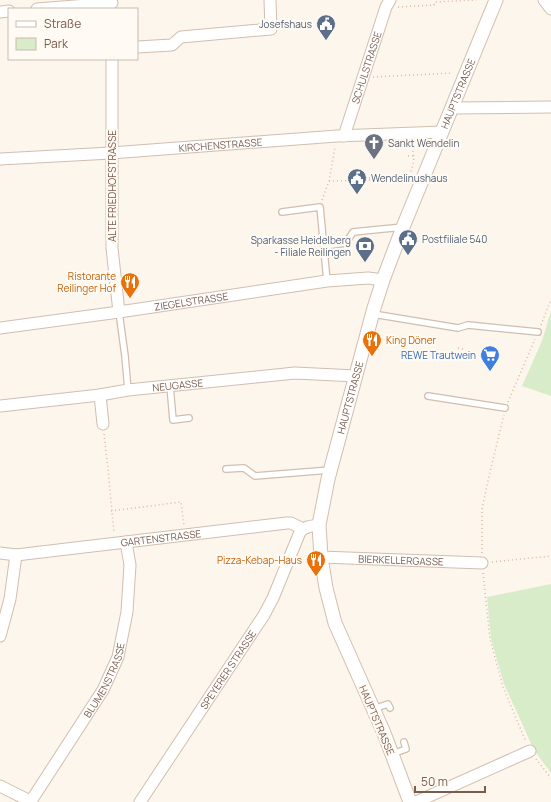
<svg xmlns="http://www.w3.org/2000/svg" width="551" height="802" viewBox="0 0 551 802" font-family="Manrope,sans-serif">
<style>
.green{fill:#d8ecc9}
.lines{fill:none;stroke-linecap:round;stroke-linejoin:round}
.service-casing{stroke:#d1beb0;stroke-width:8}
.minor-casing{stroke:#d1beb0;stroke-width:13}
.tertiary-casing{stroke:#d1beb0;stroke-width:15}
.path{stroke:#d9b8a5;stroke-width:1.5;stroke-dasharray:1 3;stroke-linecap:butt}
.service{stroke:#fff;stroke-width:5.5}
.minor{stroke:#fff;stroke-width:11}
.tertiary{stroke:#fff;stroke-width:13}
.labels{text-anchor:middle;stroke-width:4;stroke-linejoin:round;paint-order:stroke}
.service-label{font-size:10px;fill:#4e5e75;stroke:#fffaf3;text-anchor:end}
.street-label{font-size:10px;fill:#7a5c4d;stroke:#fffaf3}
.worship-label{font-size:10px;fill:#5b616d;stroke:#fffaf3;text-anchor:start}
.food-label{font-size:10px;fill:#c56008;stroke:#fffaf3;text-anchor:end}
.shop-label{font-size:10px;fill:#366cbe;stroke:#fffaf3;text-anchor:end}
</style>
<rect width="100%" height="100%" fill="#fdf6ec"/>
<g class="green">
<polygon points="551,311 551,396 522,386 542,341"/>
<polygon points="551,584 551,773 534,750 504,684 491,639 487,597"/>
</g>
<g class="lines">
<defs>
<g id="service">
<polyline points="282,212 320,207 327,281"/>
<polyline points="324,246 346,243 353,232 403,227"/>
<polyline points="119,312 125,356 128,390"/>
<polyline points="373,314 458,328 468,325 538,332"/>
<polyline points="170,386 173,420 189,418"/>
<polyline points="428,396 505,408"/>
<polyline points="226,469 244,468 255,476 330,470"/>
<polyline points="373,709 388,704 390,708"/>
<polyline points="392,754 406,749 404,742"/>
</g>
<g id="minor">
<polyline points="544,0 551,9"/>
<polyline points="37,9 112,3"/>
<polyline points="0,12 9,11"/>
<polyline points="137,47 172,45 181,37 271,29 270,0"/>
<polyline points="112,59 112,248 119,312"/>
<polyline points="452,108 551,107"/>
<path id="s1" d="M344 136 386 7 390 0"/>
<path id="s2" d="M0 159 111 153 337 136 442 132"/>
<path id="s3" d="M0 328 119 312 327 281 368 278 383 280"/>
<polyline points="100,395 103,424"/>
<path id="s4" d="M0 406 100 395 128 390 295 373 356 376"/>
<path id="s5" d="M0 553 16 555 287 523H291L303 529"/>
<path id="s6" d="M321 557 482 563"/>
<polyline points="0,636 10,599 16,555"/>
<polyline points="0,786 32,802"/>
<path id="s7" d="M31 801 103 690 118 657 127 612 130 565 126 542"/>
<path id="s8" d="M140 802 264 615 273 598 300 532C305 526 312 526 319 525"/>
<polyline points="416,802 530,751"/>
</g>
<g id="tertiary">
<path id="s9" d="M410 802 384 733 335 623 326 588 321 557 319 525 328 479 374 308 383 280 403 227 496 0"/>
</g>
</defs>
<use href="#service" class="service-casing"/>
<use href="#minor" class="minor-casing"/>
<use href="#tertiary" class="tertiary-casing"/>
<g class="path">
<polyline points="398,7 434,5 435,2 476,0"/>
<polyline points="373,77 453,73"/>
<polyline points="408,156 413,156"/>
<polyline points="365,174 365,178 400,177 407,178"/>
<path d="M408 179C413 166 418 154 408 143"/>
<polyline points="329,181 374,180 373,177"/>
<polyline points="392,182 398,182 400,177"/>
<polyline points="322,200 329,181 335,147"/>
<polyline points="541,325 551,299"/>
<polyline points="458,348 463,349"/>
<polyline points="508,402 535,339"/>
<polyline points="104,434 108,469 114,533"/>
<polyline points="111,511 181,502 184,526"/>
<polyline points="482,553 482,509 489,476 504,415"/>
<polyline points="492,562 551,556"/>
<polyline points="483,573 490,639 503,687 526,742"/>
<polyline points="536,759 551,778"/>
</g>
<use href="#service" class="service"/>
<use href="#minor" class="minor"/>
<use href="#tertiary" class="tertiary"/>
</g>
<defs>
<symbol id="civic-pin" viewBox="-11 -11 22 30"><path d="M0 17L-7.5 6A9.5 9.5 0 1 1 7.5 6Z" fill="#5c6f8a" stroke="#fffaf3"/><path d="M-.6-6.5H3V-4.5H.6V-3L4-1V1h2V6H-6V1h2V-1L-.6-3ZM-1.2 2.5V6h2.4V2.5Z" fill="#fff"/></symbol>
<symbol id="church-pin" viewBox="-11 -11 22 30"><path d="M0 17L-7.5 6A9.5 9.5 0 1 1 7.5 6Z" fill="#6b7280" stroke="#fffaf3"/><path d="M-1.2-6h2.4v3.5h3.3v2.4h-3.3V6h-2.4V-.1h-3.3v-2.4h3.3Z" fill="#fff"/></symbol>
<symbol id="bank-pin" viewBox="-11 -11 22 30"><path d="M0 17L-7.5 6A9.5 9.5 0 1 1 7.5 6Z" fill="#5c6f8a" stroke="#fffaf3"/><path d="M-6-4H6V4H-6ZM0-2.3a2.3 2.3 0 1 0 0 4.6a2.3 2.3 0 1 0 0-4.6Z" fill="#fff"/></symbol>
<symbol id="restaurant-pin" viewBox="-11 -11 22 30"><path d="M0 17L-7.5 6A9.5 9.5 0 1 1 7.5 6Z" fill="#e8710a" stroke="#fffaf3"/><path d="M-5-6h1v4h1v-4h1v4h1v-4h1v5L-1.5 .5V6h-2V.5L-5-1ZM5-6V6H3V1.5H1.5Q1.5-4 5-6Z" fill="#fff"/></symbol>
<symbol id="supermarket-pin" viewBox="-11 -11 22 30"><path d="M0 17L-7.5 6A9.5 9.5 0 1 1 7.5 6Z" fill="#3f7fe0" stroke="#fffaf3"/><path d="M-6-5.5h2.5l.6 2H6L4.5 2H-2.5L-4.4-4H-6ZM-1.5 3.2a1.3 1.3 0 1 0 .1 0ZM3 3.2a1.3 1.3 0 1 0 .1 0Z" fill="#fff"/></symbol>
</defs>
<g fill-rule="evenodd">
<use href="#civic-pin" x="315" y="13" width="22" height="30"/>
<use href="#church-pin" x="363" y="132" width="22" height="30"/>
<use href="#civic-pin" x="346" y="167" width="22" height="30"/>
<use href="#civic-pin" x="397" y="228" width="22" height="30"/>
<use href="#bank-pin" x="354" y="235" width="22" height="30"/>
<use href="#restaurant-pin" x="119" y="271" width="22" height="30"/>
<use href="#restaurant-pin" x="361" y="329" width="22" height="30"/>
<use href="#supermarket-pin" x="479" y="344" width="22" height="30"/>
<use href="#restaurant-pin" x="305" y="549" width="22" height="30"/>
</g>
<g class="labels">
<g class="service-label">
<text x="312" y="28">Josefshaus</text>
<text x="371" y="182" text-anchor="start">Wendelinushaus</text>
<text x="422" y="243" text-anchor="start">Postfiliale 540</text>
<text x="351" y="244">Sparkasse Heidelberg<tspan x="351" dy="12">- Filiale Reilingen</tspan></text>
</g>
<g class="street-label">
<text dy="4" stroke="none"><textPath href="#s1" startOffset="72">SCHULSTRASSE</textPath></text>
<text dy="4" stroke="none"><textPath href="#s9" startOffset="748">HAUPTSTRASSE</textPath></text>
<text dy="4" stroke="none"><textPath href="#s2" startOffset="221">KIRCHENSTRASSE</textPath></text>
<text transform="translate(112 186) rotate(-90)" y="4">ALTE FRIEDHOFSTRASSE</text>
<text dy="4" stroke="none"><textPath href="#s3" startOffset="193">ZIEGELSTRASSE</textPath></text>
<text dy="4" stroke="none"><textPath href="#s4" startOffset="179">NEUGASSE</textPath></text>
<text dy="4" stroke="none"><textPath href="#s9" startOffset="425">HAUPTSTRASSE</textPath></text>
<text dy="4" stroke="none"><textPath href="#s5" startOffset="162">GARTENSTRASSE</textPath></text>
<text dy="4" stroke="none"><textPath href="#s6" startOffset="80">BIERKELLERGASSE</textPath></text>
<text dy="4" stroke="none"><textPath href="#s8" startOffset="159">SPEYERER STRASSE</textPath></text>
<text dy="4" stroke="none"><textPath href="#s7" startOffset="142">BLUMENSTRASSE</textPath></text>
<text transform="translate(377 720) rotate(67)" y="4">HAUPTSTRASSE</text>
</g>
<g class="worship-label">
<text x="388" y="147">Sankt Wendelin</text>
</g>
<g class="food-label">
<text x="116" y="280">Ristorante<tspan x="116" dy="12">Reilinger Hof</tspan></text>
<text x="386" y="344" text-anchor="start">King Döner</text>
<text x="302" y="564">Pizza-Kebap-Haus</text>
</g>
<g class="shop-label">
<text x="476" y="359">REWE Trautwein</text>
</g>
</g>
<rect x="8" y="8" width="130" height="52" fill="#fffaf3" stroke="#cabbb1"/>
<rect x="16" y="21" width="20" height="6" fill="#ffffff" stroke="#cabbb1"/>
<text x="44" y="28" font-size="12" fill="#7a5c4d">Straße</text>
<rect x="16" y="38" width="20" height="12" fill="#d8ecc9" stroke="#cabbb1"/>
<text x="44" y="48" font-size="12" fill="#7a5c4d">Park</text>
<path d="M415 786v6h70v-6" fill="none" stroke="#7a5c4d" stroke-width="2"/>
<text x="421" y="786" font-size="12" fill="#7a5c4d" stroke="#fffaf3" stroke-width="3" paint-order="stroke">50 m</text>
</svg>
